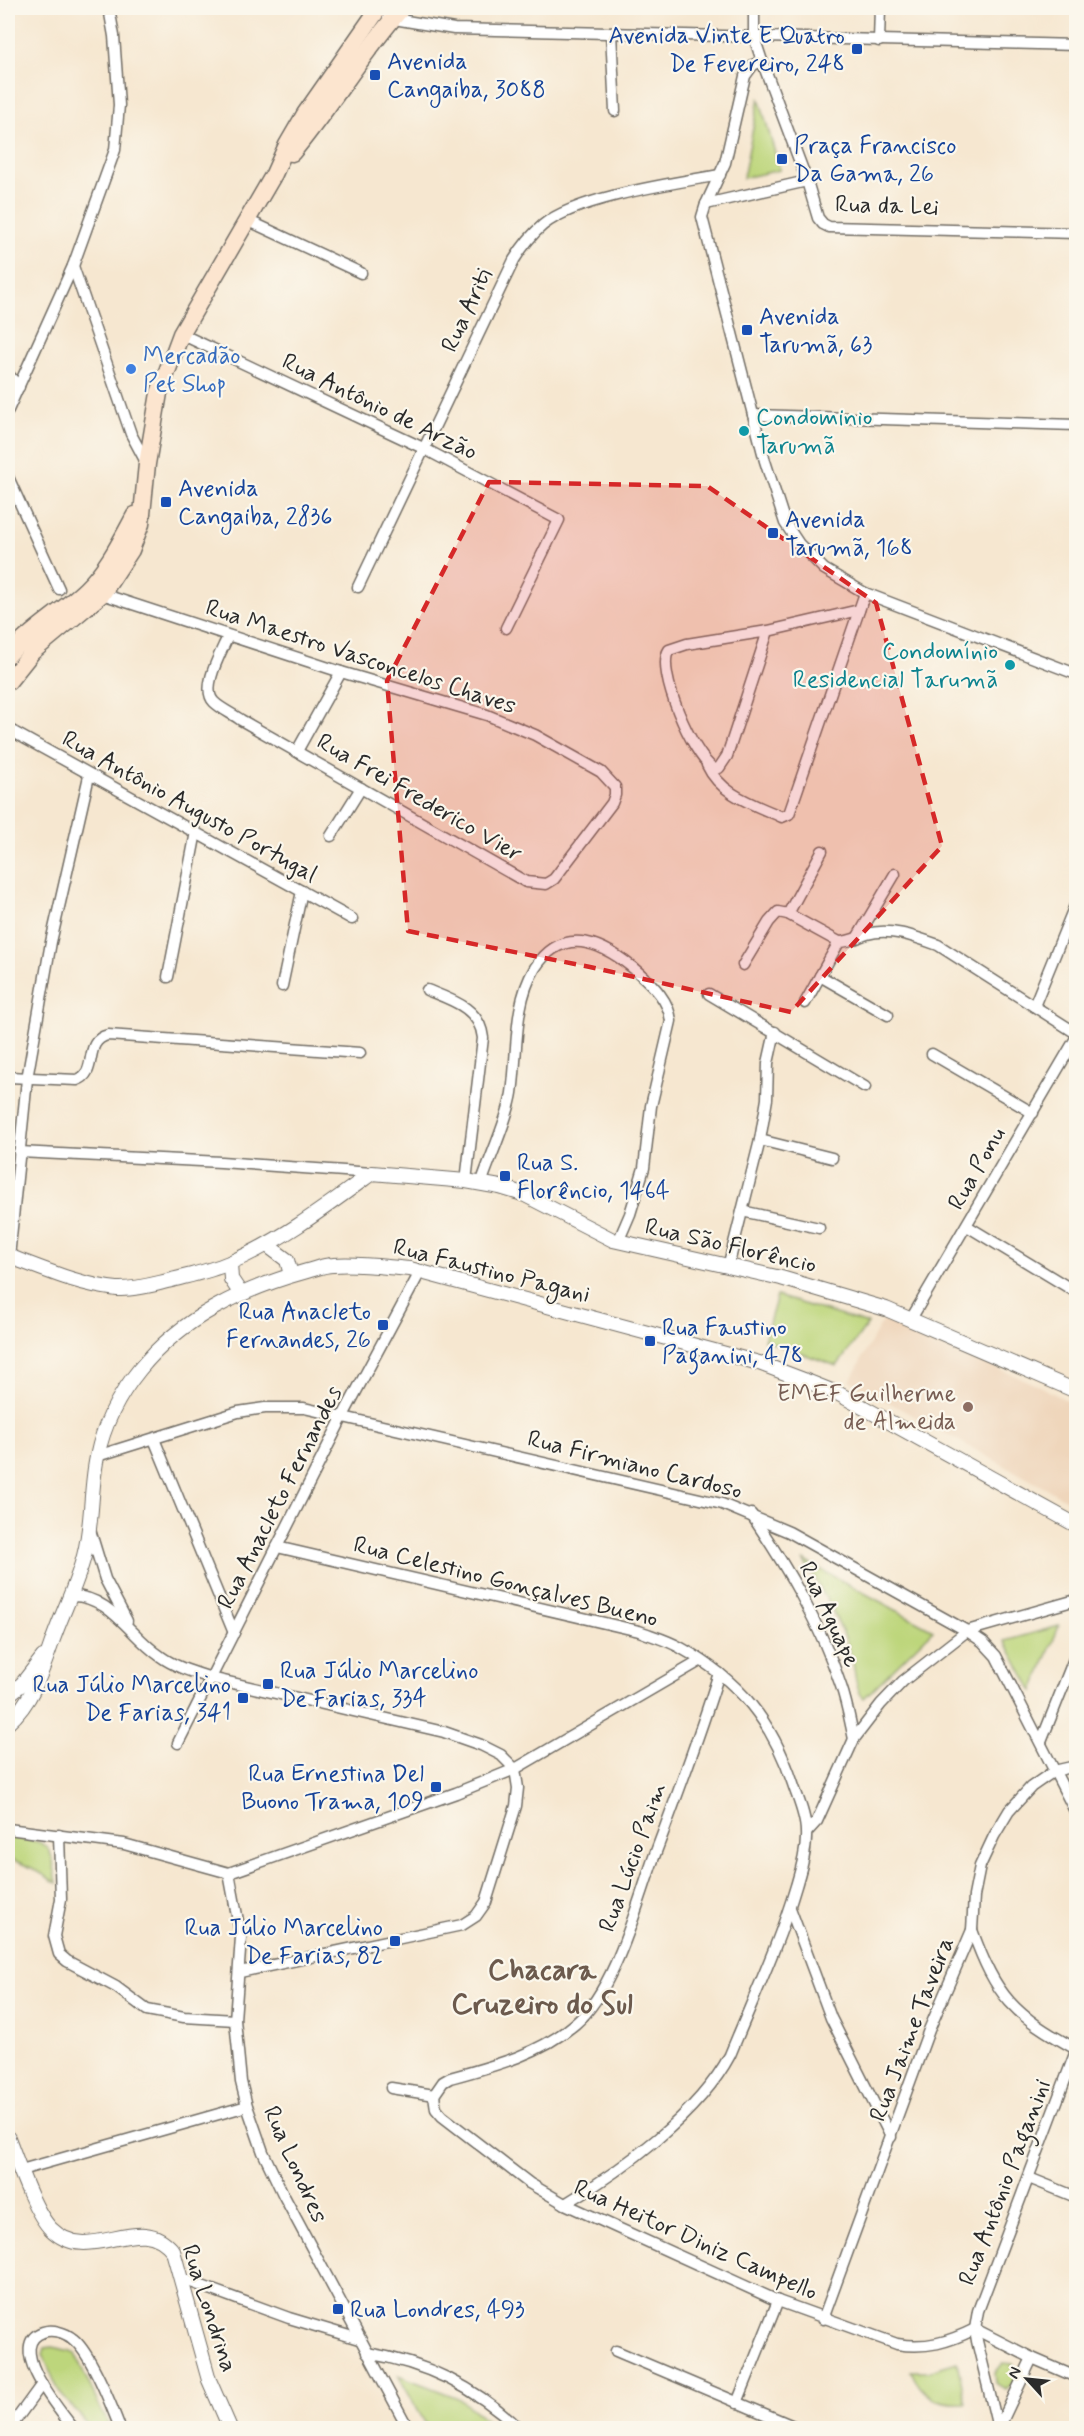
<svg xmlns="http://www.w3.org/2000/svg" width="1084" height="2436" viewBox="0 0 1084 2436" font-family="Mynerve,sans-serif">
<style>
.built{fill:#efd6bb}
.green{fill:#bdd67b;stroke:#748053;stroke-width:1.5}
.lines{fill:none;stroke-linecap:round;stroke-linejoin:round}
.minor-casing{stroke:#726d65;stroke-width:13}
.tertiary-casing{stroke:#726d65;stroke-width:16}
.secondary-casing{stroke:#726d65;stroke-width:19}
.minor{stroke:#fff;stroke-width:10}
.tertiary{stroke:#fff;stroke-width:14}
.secondary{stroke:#fce5cf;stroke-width:16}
.marked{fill:#d62828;fill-opacity:0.2;stroke:#d62828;stroke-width:4.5;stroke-dasharray:12 8;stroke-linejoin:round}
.transit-dot{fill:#1a4fb4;stroke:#fbf7ec;stroke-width:2}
.shop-dot{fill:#3f7fe0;stroke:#fbf7ec;stroke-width:2}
.culture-dot{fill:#0f9aa8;stroke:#fbf7ec;stroke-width:2}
.education-dot{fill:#8d6e63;stroke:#fbf7ec;stroke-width:2}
.labels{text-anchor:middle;stroke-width:4.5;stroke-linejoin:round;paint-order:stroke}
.transit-label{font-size:24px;fill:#164399;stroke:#fbf7ec;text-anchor:start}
.street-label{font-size:24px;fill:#2b2b2b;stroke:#fbf7ec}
.shop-label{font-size:24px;fill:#366cbe;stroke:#fbf7ec;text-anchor:start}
.culture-label{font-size:24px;fill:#0d838f;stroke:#fbf7ec;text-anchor:start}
.education-label{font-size:24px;fill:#785e54;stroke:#fbf7ec;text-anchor:end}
.district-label{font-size:30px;font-weight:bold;fill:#6c5a4d;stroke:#fbf7ec}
</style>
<rect width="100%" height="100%" fill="#fbf7ec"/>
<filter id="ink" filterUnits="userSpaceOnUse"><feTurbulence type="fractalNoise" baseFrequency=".0167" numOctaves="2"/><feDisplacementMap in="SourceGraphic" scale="12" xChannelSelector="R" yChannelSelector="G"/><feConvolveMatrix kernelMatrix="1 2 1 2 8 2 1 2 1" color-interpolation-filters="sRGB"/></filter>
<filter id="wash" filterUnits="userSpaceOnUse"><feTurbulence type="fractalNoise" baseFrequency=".008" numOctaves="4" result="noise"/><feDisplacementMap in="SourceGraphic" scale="24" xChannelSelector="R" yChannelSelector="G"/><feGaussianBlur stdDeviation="1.35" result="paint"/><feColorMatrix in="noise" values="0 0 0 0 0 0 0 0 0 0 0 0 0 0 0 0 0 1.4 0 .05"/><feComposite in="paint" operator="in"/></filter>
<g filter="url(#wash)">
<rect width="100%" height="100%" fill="#f6e7d0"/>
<polygon class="built" points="883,1320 1039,1386 1076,1405 1076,1505 850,1381"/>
<g class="green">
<polygon points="759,98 780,170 743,178"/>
<polygon points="777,1296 868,1324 837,1366 764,1340"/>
<path d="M803 1560 933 1630 864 1698C855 1691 855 1670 852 1658 842 1625 822 1589 803 1560Z"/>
<polygon points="1059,1626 1033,1691 1005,1641"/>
<path d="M8 1837C50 1842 50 1841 57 1883L32 1868 8 1858Z"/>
<polygon points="52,2347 71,2351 75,2354 110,2428 91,2428 59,2392 43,2355 45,2348"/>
<path d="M957 2362 966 2403C939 2405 922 2397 911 2371H928Z"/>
<polygon points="1003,2363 1013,2364 1016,2381 1006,2390 996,2383 995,2373"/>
<polygon points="398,2375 458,2398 497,2428 428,2428"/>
</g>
</g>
<g filter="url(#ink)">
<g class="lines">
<defs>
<g id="minor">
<polyline points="754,8 754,37 762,61 807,181 818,218 823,224 829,227 1076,233"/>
<polyline points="388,18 454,29 1076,45"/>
<polyline points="611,33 615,111"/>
<polyline points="879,41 880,8"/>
<polyline points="762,61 753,65 745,76 725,163 706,204 702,217 765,461 785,523 799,544 824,569 865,593 1076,674"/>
<polyline points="706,204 807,181"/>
<polyline points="247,220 361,273"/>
<polyline points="73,266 131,434 147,464"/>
<polyline points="181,334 423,448 559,520 506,628"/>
<polyline points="8,374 19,387"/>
<polyline points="8,410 73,266 115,150 119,105 114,36 109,8"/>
<polyline points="753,415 1076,425"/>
<polyline points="8,477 59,589"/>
<path d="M358 587 514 260C522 247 531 235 543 225 577 197 674 183 720 175"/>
<path d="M102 594 341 672 487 715 535 735 601 772 615 787V795L612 803 554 879 546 884 526 882 241 720C233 714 221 709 214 702 200 688 222 651 228 636"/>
<path d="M768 631 727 756 719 768 714 769C693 756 655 670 669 650L687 644 768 631 859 610"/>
<polyline points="8,729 352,919"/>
<polyline points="297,751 341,672"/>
<path d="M707 765C721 795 753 804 782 817L789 814 865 593"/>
<polyline points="331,836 361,788"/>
<polyline points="788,914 822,851"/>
<polyline points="857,938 895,874"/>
<path d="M743 965 769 922 778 912 788 914 839 942C850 942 858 937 867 934 890 927 916 937 938 945L1076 1033"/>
<polyline points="820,976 888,1015"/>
<polyline points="168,977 196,832"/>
<polyline points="282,986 302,891"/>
<path d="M427 990C452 1000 480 1008 483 1038L466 1181"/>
<polyline points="709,994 865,1087"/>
<polyline points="805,1003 839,942"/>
<polyline points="1034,1006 1076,903"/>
<polyline points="932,1054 1033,1113"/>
<path d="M8 1077 77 1080C99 1073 82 1041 108 1035L360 1053"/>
<polyline points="760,1140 832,1158"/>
<polyline points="19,1152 221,1162 372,1173"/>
<path d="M481 1184C490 1157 508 1119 512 1093 518 1052 513 1004 535 968 565 922 607 945 639 973 654 986 669 1001 671 1021L651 1106 644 1168 630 1214 618 1242"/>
<polyline points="742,1211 819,1228"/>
<polyline points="967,1226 1076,1292"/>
<polyline points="9,1257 27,1079 51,942 89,776"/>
<polyline points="728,1267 760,1140 767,1099 768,1063 775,1032"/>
<polyline points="911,1319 1076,1038"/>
<polyline points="154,1439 234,1633"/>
<polyline points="97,1456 238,1412 265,1408 304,1408 722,1504 789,1532 967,1631 983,1642 996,1656 1076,1813"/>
<path d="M751 1514C788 1569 820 1623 841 1686 847 1703 850 1721 854 1739"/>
<polyline points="90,1530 105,1579 127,1621"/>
<path d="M277 1547 639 1631C652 1636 668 1640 681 1648 739 1680 772 1721 793 1784 798 1799 806 1816 806 1832 807 1850 801 1869 796 1886 779 1944 753 1999 730 2055 699 2114 622 2170 565 2204"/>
<path d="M71 1596C110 1595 130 1636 160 1656 175 1667 193 1672 211 1678L444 1732 481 1745 501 1755 515 1769 518 1788 516 1806 486 1902 476 1916 462 1925 240 1972"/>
<polyline points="1041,1742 1076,1654"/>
<polyline points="178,1743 343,1416 420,1272"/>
<polyline points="8,1829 124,1844 229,1873"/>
<polyline points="807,1832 817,1821 854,1739 881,1704 903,1681 967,1631 1076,1600"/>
<polyline points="59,1835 61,1899 54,1936 59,1954 67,1961 116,1987 147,2010 184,2017 235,2020"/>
<polyline points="229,1873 241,1937 235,2020 241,2082 247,2106 263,2152 284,2196 408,2428"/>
<polyline points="229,1873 456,1793 515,1769 700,1661"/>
<polyline points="790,1908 831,2018 891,2137"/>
<path d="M972 1930C996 1997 1014 2015 1076 2049"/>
<path d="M391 2088 434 2095 443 2082 450 2078C494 2066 540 2054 575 2024 615 1990 636 1907 654 1857 677 1796 700 1735 719 1673"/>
<path d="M434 2095 436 2109 442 2116 529 2183 565 2204 778 2301 897 2344C926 2349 949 2342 975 2329"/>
<polyline points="21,2170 247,2106"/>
<polyline points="1029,2178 1076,2197"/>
<polyline points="180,2278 289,2318 359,2339"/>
<polyline points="823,2319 929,2030 972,1930 974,1896 980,1866 994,1836 1009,1811 1031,1787 1054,1771 1076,1766"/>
<polyline points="975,2329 1032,2358 1076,2377"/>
<polyline points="616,2351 798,2428"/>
<path d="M367 2353C427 2363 475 2387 519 2428"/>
<polyline points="737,2403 778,2301"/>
<polyline points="10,2428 42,2384"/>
<path d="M73 2428C61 2412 4 2345 43 2332 52 2329 65 2332 73 2339 91 2353 112 2407 120 2428"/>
<polyline points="998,2428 977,2341 975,2329 978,2311 1076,2051"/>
<polyline points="999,2428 1032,2358"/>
</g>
<g id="tertiary">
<polyline points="267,1245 287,1260 291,1275"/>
<path d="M8 1256C43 1269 79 1285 117 1289 135 1290 154 1284 172 1280 191 1275 210 1271 229 1263 281 1241 327 1206 372 1173L466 1181 500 1187 523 1194 613 1240 781 1278 886 1309 1076 1391"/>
<polyline points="230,1263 231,1279 241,1294"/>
<polyline points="8,1695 22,1684 43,1657"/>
<path d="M8 1723C31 1703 41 1674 51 1645 61 1615 76 1587 84 1556 93 1523 90 1489 97 1457 110 1392 158 1339 214 1308 244 1291 274 1280 307 1271 315 1269 324 1265 333 1265 359 1263 384 1267 410 1269L759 1363 809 1382 839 1394 1076 1525"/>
<path d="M8 2138C17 2161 34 2212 51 2229 91 2268 139 2208 173 2251L209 2380 230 2428"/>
</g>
<g id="secondary">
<path d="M292 153C331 106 362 53 402 8"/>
<path d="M8 655C32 629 62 612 86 589 108 568 121 541 135 515"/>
<polyline points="8,682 32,652 102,594 131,550 141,524 147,464 159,393 181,334 274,174 287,145 305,114 379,8"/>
</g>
</defs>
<use href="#minor" class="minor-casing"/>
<use href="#tertiary" class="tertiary-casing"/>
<use href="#secondary" class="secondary-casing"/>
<use href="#minor" class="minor"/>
<use href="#tertiary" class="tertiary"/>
<use href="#secondary" class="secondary"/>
</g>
</g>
<path class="marked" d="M489 482 707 486 876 603 942 846 791 1012 590 967 408 931 387 681Z"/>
<g class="transit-dot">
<rect x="851" y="43" width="12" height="12" rx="3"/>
<rect x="369" y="69" width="12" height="12" rx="3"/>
<rect x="776" y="153" width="12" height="12" rx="3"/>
<rect x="741" y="324" width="12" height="12" rx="3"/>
<rect x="160" y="496" width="12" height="12" rx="3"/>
<rect x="767" y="527" width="12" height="12" rx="3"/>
<rect x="499" y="1170" width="12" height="12" rx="3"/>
<rect x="377" y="1319" width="12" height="12" rx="3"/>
<rect x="644" y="1335" width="12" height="12" rx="3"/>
<rect x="262" y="1678" width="12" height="12" rx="3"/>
<rect x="237" y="1692" width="12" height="12" rx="3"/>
<rect x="430" y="1781" width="12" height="12" rx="3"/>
<rect x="389" y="1935" width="12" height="12" rx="3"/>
<rect x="332" y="2303" width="12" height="12" rx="3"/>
</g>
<circle class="shop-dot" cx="131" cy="369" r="6"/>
<g class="culture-dot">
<circle cx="744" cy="431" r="6"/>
<circle cx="1010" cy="665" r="6"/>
</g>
<circle class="education-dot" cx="968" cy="1407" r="6"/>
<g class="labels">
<g class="transit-label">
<text x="845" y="43" text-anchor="end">Avenida Vinte E Quatro<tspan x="845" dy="28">De Fevereiro, 248</tspan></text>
<text x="387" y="69">Avenida<tspan x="387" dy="28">Cangaiba, 3088</tspan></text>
<text x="794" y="153">Praça Francisco<tspan x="794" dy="28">Da Gama, 26</tspan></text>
<text x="759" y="324">Avenida<tspan x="759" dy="28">Tarumã, 63</tspan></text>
<text x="178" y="496">Avenida<tspan x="178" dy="28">Cangaiba, 2836</tspan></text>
<text x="785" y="527">Avenida<tspan x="785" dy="28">Tarumã, 168</tspan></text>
<text x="517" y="1170">Rua S.<tspan x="517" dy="28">Florêncio, 1464</tspan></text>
<text x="371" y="1319" text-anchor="end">Rua Anacleto<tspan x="371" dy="28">Fernandes, 26</tspan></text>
<text x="662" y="1335">Rua Faustino<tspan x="662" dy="28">Paganini, 478</tspan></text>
<text x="280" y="1678">Rua Júlio Marcelino<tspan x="280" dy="28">De Farias, 334</tspan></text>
<text x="231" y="1692" text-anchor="end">Rua Júlio Marcelino<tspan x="231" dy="28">De Farias, 341</tspan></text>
<text x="424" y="1781" text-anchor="end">Rua Ernestina Del<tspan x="424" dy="28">Buono Trama, 109</tspan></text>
<text x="383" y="1935" text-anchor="end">Rua Júlio Marcelino<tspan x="383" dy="28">De Farias, 82</tspan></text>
<text x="350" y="2317">Rua Londres, 493</text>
</g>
<g class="street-label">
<text transform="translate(887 205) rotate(2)" y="8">Rua da Lei</text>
<text transform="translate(466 310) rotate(-65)" y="8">Rua Ariti</text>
<text transform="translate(380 406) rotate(26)" y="8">Rua Antônio de Arzão</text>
<text transform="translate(361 656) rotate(18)" y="8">Rua Maestro Vasconcelos Chaves</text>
<text transform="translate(420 797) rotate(30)" y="8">Rua Frei Frederico Vier</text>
<text transform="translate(190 806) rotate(29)" y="8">Rua Antônio Augusto Portugal</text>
<text transform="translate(976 1168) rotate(-60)" y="8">Rua Ponu</text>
<text transform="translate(731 1245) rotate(13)" y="8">Rua São Florêncio</text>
<text transform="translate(492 1270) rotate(14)" y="8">Rua Faustino Pagani</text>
<text transform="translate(635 1464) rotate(14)" y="8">Rua Firmiano Cardoso</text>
<text transform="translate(279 1497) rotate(-63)" y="8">Rua Anacleto Fernandes</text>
<text transform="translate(506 1581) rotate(14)" y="8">Rua Celestino Gonçalves Bueno</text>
<text transform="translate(830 1614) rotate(65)" y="8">Rua Aguape</text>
<text transform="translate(632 1857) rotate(-70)" y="8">Rua Lúcio Paim</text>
<text transform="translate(911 2029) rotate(-69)" y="8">Rua Jaime Taveira</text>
<text transform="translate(296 2164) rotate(66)" y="8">Rua Londres</text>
<text transform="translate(1004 2182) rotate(-69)" y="8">Rua Antônio Paganini</text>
<text transform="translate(696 2239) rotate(24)" y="8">Rua Heitor Diniz Campello</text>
<text transform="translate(210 2308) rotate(72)" y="8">Rua Londrina</text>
</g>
<g class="shop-label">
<text x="143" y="363">Mercadão<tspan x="143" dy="28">Pet Shop</tspan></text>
</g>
<g class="culture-label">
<text x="756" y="425">Condominio<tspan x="756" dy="28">Tarumã</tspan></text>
<text x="998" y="659" text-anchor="end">Condomínio<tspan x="998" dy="28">Residencial Tarumã</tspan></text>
</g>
<g class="education-label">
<text x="956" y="1401">EMEF Guilherme<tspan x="956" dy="28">de Almeida</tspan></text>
</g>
<g class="district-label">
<text x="542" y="1979">Chacara<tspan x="542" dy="34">Cruzeiro do Sul</tspan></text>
</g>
</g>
<rect width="1084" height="2436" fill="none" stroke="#fbf7ec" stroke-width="30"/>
<g transform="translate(1027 2379) rotate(297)" stroke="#fbf7ec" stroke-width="4.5" paint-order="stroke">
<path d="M0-4.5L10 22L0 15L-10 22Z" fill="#2b2b2b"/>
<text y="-9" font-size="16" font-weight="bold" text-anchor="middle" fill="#2b2b2b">N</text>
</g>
</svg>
